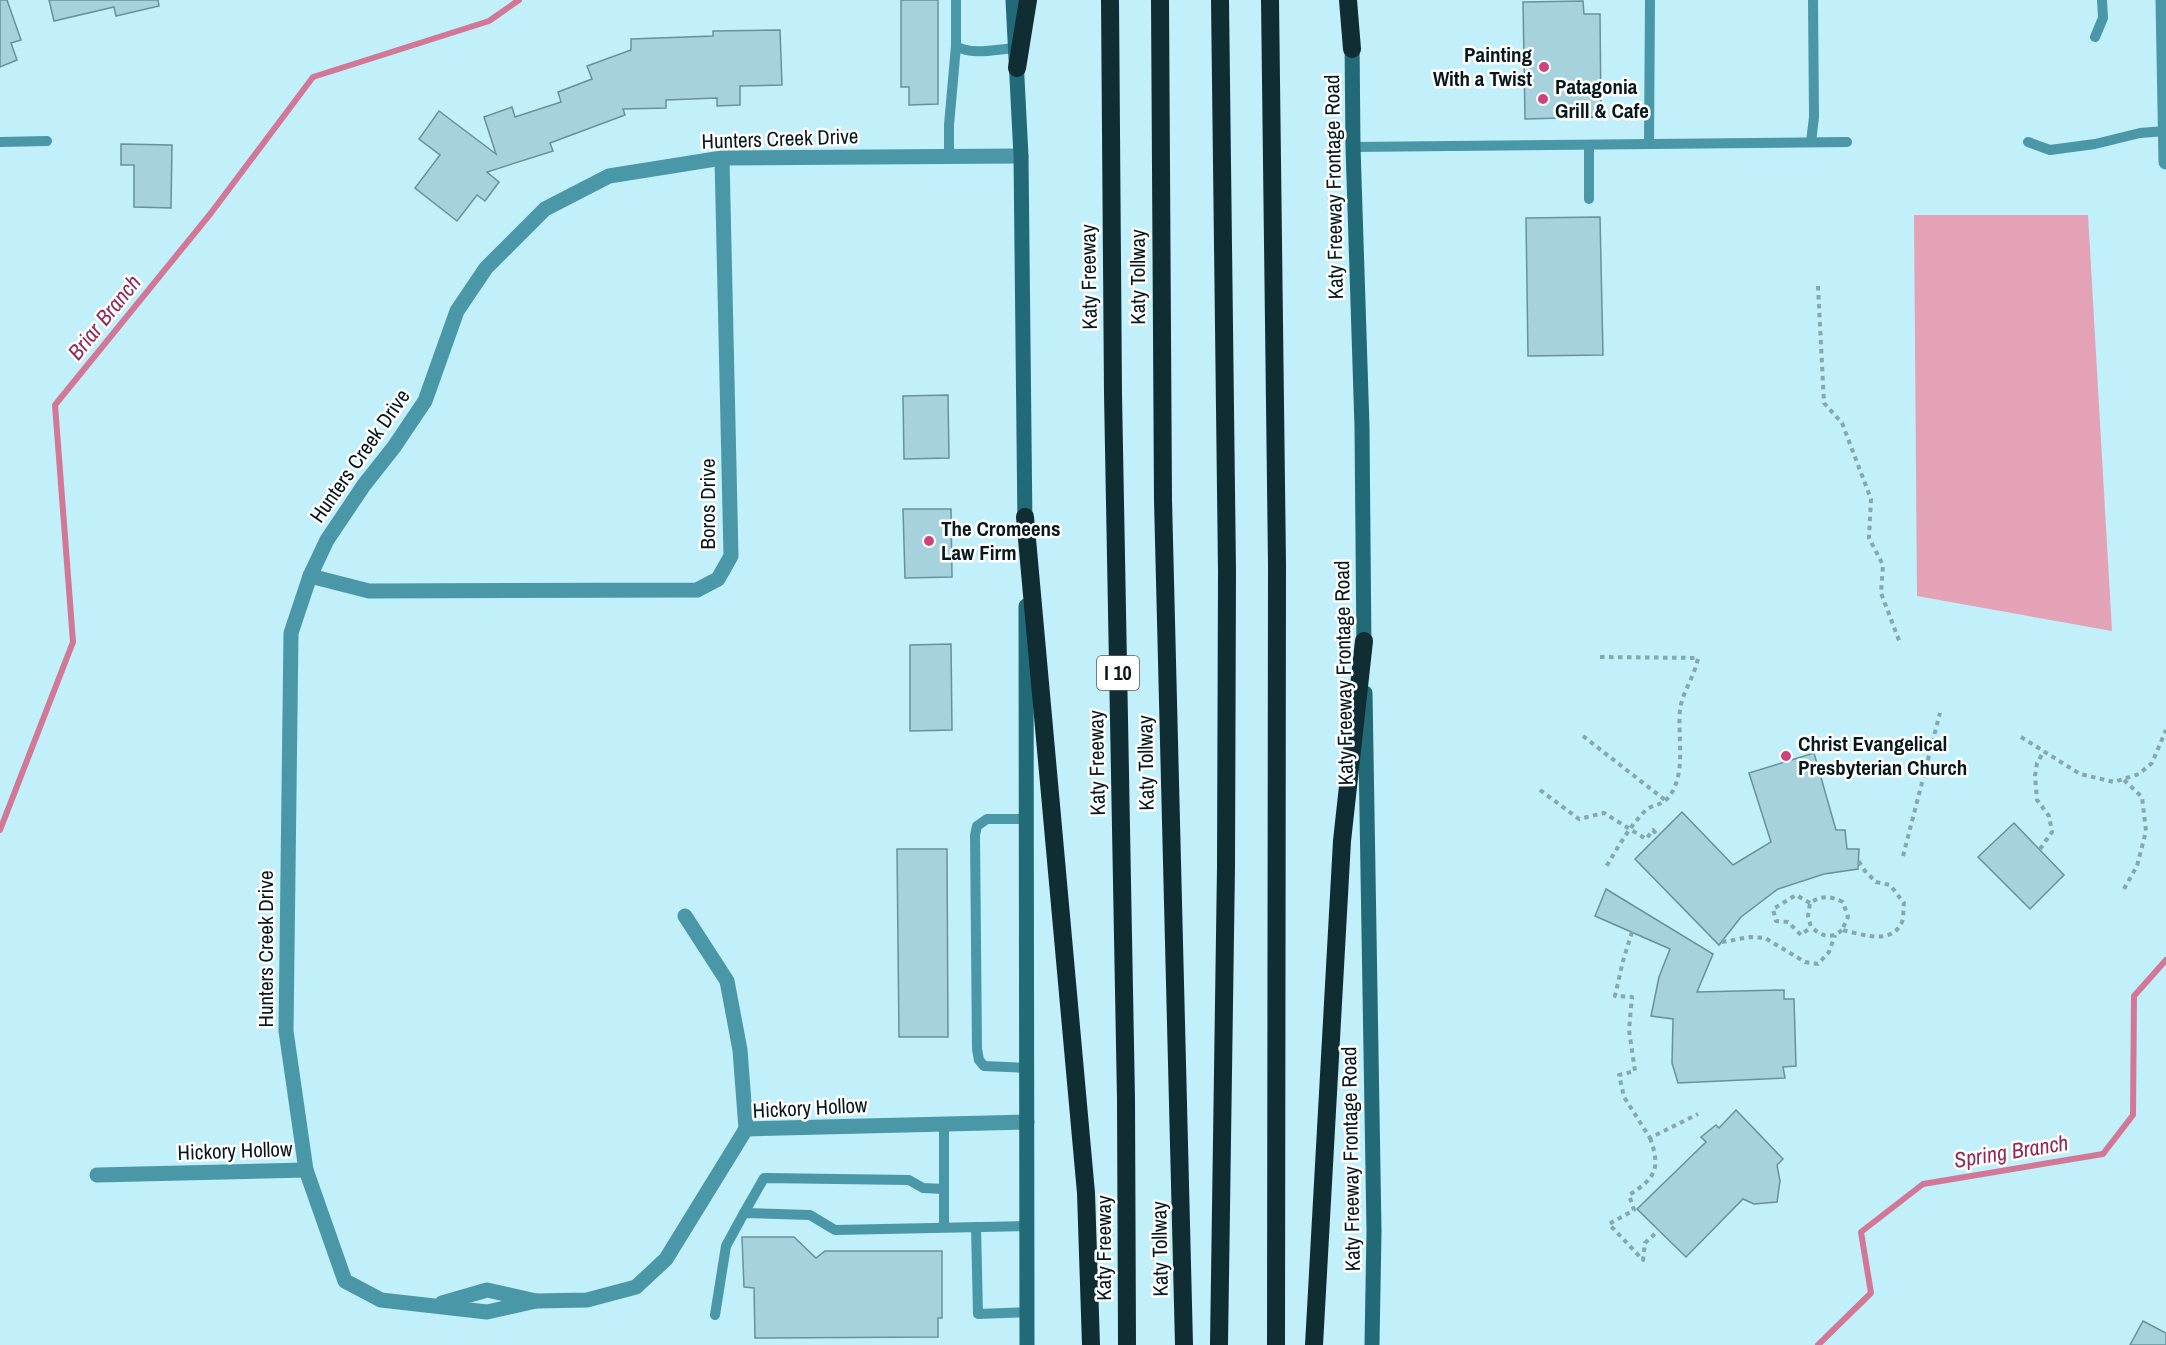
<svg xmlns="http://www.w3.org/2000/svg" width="2166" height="1345" viewBox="0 0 2166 1345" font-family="'Archivo Narrow',sans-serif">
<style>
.green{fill:#e4a2b6}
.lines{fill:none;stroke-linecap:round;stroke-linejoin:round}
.stream{stroke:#d27896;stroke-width:6}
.building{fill:#a6d2dd;stroke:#67929c;stroke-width:1.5}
.path{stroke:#83a8b0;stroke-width:4;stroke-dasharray:4.5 4.5;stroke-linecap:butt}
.service{stroke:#4a97a8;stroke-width:10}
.minor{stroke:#4a97a8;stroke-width:15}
.secondary{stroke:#226a78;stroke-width:15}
.motorway{stroke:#112d34;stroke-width:18}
.poi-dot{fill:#cd437b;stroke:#fff;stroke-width:2}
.labels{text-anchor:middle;stroke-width:5;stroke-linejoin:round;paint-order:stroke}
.shield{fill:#fff;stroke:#525e61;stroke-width:1.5}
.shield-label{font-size:20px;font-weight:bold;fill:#08191d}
.poi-label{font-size:21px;font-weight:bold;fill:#08191d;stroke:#fff;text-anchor:start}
.street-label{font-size:21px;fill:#08191d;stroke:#fff}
.water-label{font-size:22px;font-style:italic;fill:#942855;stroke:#fff}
</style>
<rect width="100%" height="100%" fill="#c1effa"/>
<polygon class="green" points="1914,215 2088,215 2112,631 1917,596"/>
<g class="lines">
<g class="stream">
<polyline points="0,830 73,642 55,405 211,213 313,77 489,21 519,0"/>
<polyline points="1818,1345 1871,1293 1861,1232 1923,1184 2103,1154 2133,1115 2134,996 2166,960"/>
</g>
</g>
<g class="building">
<polygon points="0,0 7,0 21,40 11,43 17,60 0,67"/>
<polygon points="49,0 158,0 159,6 116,16 114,7 54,21"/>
<polygon points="901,0 938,0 938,104 909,105 909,87 901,87"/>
<polygon points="1583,1 1584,14 1600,14 1601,117 1525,119 1523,2"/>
<polygon points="780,30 782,85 740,86 740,105 717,106 717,98 666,100 666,108 623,109 625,115 550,143 553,151 487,172 499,182 485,201 477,195 457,221 415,188 440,155 419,139 439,111 496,154 484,117 512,107 515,117 561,102 558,92 592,79 587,66 631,50 631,39 713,36 713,31"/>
<polygon points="121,144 172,145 171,208 134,207 134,165 121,165"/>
<polygon points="1600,217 1603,355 1528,356 1526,218"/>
<polygon points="948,395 949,458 904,459 903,396"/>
<polygon points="903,509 951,509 952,577 905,578"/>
<polygon points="951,644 952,730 910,731 910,645"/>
<polygon points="1814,753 1836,830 1845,830 1847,849 1859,849 1858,869 1824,874 1778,889 1741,917 1719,945 1635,859 1682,812 1733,865 1771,842 1749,773"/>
<polygon points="2014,823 2064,875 2030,909 1978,857"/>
<polygon points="897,849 947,849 948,1037 899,1037"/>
<polygon points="1606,889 1713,954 1697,992 1784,990 1784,999 1794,999 1796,1066 1783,1067 1785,1078 1678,1083 1672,1063 1673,1019 1651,1016 1659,977 1670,949 1595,916"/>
<polygon points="1736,1110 1783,1159 1777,1165 1780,1181 1777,1202 1754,1204 1743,1199 1686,1257 1637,1209 1706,1142 1701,1137 1716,1125 1719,1128"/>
<polygon points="742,1237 794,1237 816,1258 825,1251 942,1251 942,1318 938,1318 938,1337 755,1338 754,1288 744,1287"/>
<polygon points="2143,1321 2166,1333 2166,1345 2130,1345"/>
</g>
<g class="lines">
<g class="path">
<polyline points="1818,286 1824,403 1842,423 1871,499 1869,538 1883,565 1881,593 1900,643"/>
<path d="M1600 657 1698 658C1695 676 1682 692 1680 710 1677 737 1688 778 1666 800 1661 805 1652 805 1646 810 1629 827 1618 847 1606 867"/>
<polyline points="1583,736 1665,800"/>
<polyline points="2021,737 2080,774 2114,782 2139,774 2152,763 2166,730"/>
<polyline points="2124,780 2142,797 2146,831 2137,866 2124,889"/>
<polyline points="1540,790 1579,819 1604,813 1646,839 1653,830 1658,836"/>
<polyline points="2040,849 2052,832 2049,816 2037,800 2035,776 2037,763 2044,751"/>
<polyline points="1903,856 1940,713"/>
<polyline points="1810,903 1796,895 1773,909 1776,921 1788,922 1801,935 1811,927"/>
<path d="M1842 930C1830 940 1822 936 1811 927L1808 916 1810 903C1822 895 1830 896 1843 902L1848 917 1842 930C1862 934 1891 946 1902 922 1904 917 1903 908 1904 903L1890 885 1876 882 1865 871 1858 860"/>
<polyline points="1632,932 1623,961 1615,996 1632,997 1629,1030 1635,1071 1619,1075 1624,1097 1650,1138 1698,1114"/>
<polyline points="1722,942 1750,937 1765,938 1805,962 1818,964 1829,952 1835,935"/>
<path d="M1650 1138C1661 1168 1656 1178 1629 1195L1634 1210 1609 1224 1643 1260 1645 1243 1659 1230"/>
</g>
<g class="service">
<path d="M956 0V46C972 56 997 49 1016 48"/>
<polyline points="2095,37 2103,18 2102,0"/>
<polyline points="0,142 47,141"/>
<polyline points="1811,142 1814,117 1813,0"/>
<polyline points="2028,142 2050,150 2095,144 2140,133 2165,131"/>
<polyline points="1649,144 1650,0"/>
<polyline points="1353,147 1847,142"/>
<polyline points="949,157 949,125 956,46"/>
<polyline points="1589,199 1589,145"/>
<polyline points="1026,819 987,819 977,826 975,835 977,1049 979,1060 984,1066 1027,1068"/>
<polyline points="944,1124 944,1227"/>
<polyline points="744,1213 764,1178 909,1180 923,1188 944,1189"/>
<polyline points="976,1227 978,1314 1028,1312"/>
<polyline points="715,1315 726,1246 744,1213 810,1215 835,1230 1027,1226"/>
</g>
<g class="minor">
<polyline points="2163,0 2166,162"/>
<polyline points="310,576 369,591 697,590 718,579 731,556 722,158"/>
<polyline points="685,916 727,981 740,1050 746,1129"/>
<polyline points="746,1129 1027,1122"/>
<polyline points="97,1175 306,1170"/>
<polyline points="536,1301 487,1312 381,1300 345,1281 306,1170 286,1031 291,633 310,576 327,540 364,485 394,447 425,401 457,311 486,268 545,209 609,176 722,158 1021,156"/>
<polyline points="442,1303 487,1290 536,1301 587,1300 636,1287 666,1259 746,1129"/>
</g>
<g class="secondary">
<polyline points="1013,0 1021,156 1025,528"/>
<polyline points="1352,39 1353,147 1362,427 1364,651"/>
<polyline points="1026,606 1027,1345"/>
<polyline points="1365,693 1374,1231 1372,1345"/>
</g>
<g class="motorway">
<polyline points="1110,0 1113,394 1126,1099 1127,1345"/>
<polyline points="1160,0 1163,500 1184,1345"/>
<polyline points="1270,0 1277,565 1276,1345"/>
<polyline points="1348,0 1352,49"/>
<polyline points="1017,68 1028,0"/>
<polyline points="1025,517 1086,1193 1091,1345"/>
<polyline points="1219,1345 1226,867 1227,571 1220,0"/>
<polyline points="1314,1345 1342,841 1364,641"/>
</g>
</g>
<g class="poi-dot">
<circle cx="1544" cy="67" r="6"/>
<circle cx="1543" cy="99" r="6"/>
<circle cx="929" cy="541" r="6"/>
<circle cx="1786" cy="756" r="6"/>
</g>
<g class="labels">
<rect class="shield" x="1097" y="656" width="42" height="34" rx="4.5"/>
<g class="shield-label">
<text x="1118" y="680">I 10</text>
</g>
<g class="poi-label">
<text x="1532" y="62" text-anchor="end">Painting<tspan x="1532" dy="24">With a Twist</tspan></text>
<text x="1555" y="94">Patagonia<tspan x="1555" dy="24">Grill &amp; Cafe</tspan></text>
<text x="941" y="536">The Cromeens<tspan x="941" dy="24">Law Firm</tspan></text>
<text x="1798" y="751">Christ Evangelical<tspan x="1798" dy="24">Presbyterian Church</tspan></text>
</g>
<g class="street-label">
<text transform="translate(780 139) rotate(-2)" y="7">Hunters Creek Drive</text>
<text transform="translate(1334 187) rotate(-91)" y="7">Katy Freeway Frontage Road</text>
<text transform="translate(1089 277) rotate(-91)" y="7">Katy Freeway</text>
<text transform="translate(1138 277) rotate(-90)" y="7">Katy Tollway</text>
<text transform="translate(360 456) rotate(-55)" y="7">Hunters Creek Drive</text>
<text transform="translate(708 504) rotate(-90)" y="7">Boros Drive</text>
<text transform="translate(1344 673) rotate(-91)" y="7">Katy Freeway Frontage Road</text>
<text transform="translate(1097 763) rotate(-91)" y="7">Katy Freeway</text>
<text transform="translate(1146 763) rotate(-91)" y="7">Katy Tollway</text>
<text transform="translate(266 949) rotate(-90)" y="7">Hunters Creek Drive</text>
<text transform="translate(810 1108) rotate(-3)" y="7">Hickory Hollow</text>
<text transform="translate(235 1151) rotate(-2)" y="7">Hickory Hollow</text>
<text transform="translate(1351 1159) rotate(-91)" y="7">Katy Freeway Frontage Road</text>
<text transform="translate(1104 1248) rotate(-90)" y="7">Katy Freeway</text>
<text transform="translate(1160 1249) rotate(-91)" y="7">Katy Tollway</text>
</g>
<g class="water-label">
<text transform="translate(104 317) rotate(-51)" y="8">Briar Branch</text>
<text transform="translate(2011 1151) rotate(-9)" y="8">Spring Branch</text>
</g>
</g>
</svg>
